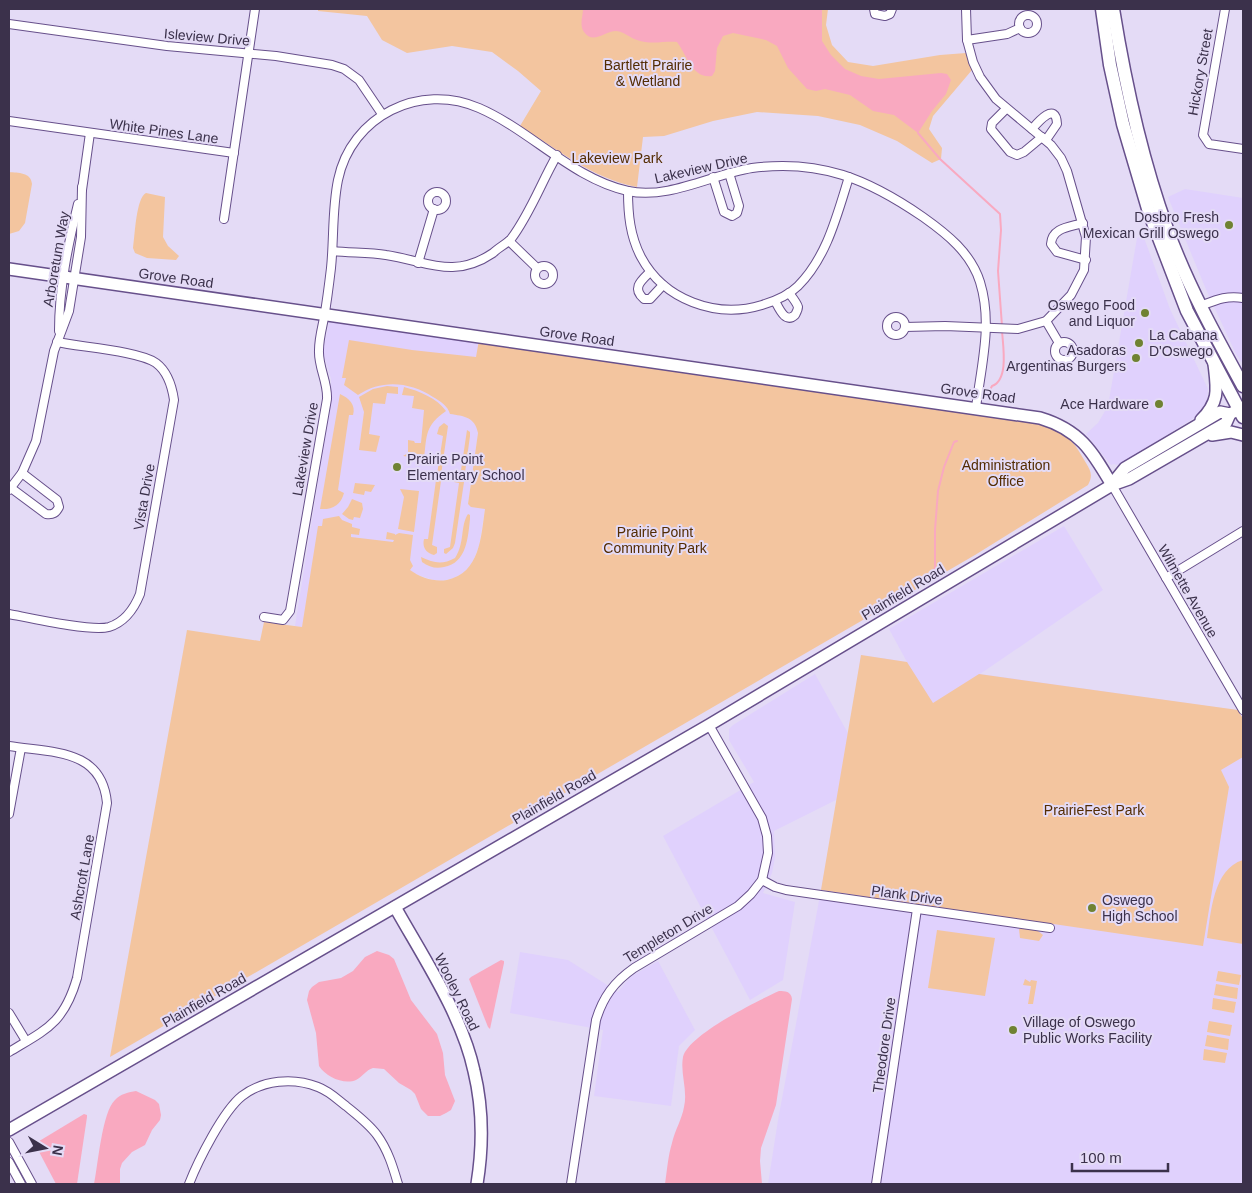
<svg xmlns="http://www.w3.org/2000/svg" width="1252" height="1193" viewBox="0 0 1252 1193" font-family="Helvetica,sans-serif">
<style>
.built{fill:#e0d1fd}
.green{fill:#f3c59f}
.water{fill:#f9a9c0}
.lines{fill:none;stroke-linecap:round;stroke-linejoin:round}
.stream{stroke:#f9a9c0;stroke-width:2}
.street-casing{stroke:#67508b;stroke-width:10}
.secondary-casing{stroke:#67508b;stroke-width:14}
.primary-casing{stroke:#67508b;stroke-width:15}
.street{stroke:#fff;stroke-width:8}
.secondary{stroke:#fff;stroke-width:11}
.primary{stroke:#fff;stroke-width:12}
.poi-dot{fill:#6f8232;stroke:#e4dbf6;stroke-width:2}
.labels{text-anchor:middle;stroke-width:4;stroke-linejoin:round;paint-order:stroke}
.street-label{font-size:14px;fill:#3b314b;stroke:#e4dbf6}
.park-label{font-size:14px;fill:#532c02;stroke:#e4dbf6}
.poi-label{font-size:14px;fill:#3b314b;stroke:#e4dbf6;text-anchor:end}
</style>
<rect width="100%" height="100%" fill="#e4dbf6"/>
<g class="built">
<polygon points="1185,189 1243,198 1243,364 1236,354 1205,287 1168,197"/>
<polygon points="1143,235 1170,309 1208,389 1207,404 1194,418 1122,463 1117,465 1114,464 1111,465 1086,434 1098,423 1108,406 1137,238"/>
<polygon points="330,318 479,340 468,416 477,426 478,433 468,504 485,509 479,546 472,564 465,572 454,578 442,581 433,580 415,574 408,569 397,640 295,626 331,402 331,379 323,352"/>
<polygon points="1064,526 1103,590 980,674 1243,711 1243,1184 768,1184 778,1120 838,799 774,831 775,857 772,873 763,893 795,902 783,980 750,1000 663,836 754,782 729,740 729,729 733,725 815,674 849,735 861,655 907,662 889,629"/>
<polygon points="520,952 568,960 618,992 630,977 658,961 695,1030 679,1046 671,1106 594,1096 603,1030 510,1013"/>
</g>
<g class="green">
<path d="M318 9H828L826 25 832 45 848 62 873 66 940 55 966 53 972 70 933 116 929 129 942 148 941 159 932 163 897 141 860 125 818 116 757 112 713 121 664 136 643 137 637 187C593 179 557 149 520 126L541 91 518 71 492 52 452 46 407 53 382 40 367 16 318 11Z"/>
<path d="M9 172C18 173 31 172 32 184L25 223 19 231 9 234Z"/>
<path d="M146 193 165 197 163 237 168 246 179 256 176 260 147 258 135 253 133 248C135 235 136 198 146 193Z"/>
<path d="M349 340 412 350 476 357 479 340 1034 423C1065 431 1070 435 1086 463 1091 471 1093 476 1088 485L975 555 110 1057 187 630 260 641 264 622 302 627 318 526H322L323 519 339 516 342 520 352 524V527L360 529 359 535 351 534V537L393 542 394 540 386 539 387 532 395 534V535L399 533 413 535 410 560 413 566 410 570C421 578 434 582 447 580 480 573 481 537 485 509L471 507 468 504 478 433C475 417 464 416 450 414 448 406 440 401 433 397 410 382 382 379 358 395L344 385 346 378H342Z"/>
<polygon points="387,386 398,387 398,394 387,393 385,404 373,403 369,434 380,436 376,452 359,450 364,412 359,397 373,389"/>
<path d="M404 387C419 391 437 398 446 411 425 426 427 434 424 459L403 456 408 453V440L414 441 415 443H421L424 410 412 408 414 396 402 395Z"/>
<path d="M340 394C349 398 356 405 353 415H349L338 490 344 493C341 505 332 510 320 509Z"/>
<polygon points="444,423 448,426 441,475 447,478 431,476 437,474 443,436 437,434 439,427"/>
<polygon points="467,430 470,432 470,436 464,480 454,479 455,477 460,477"/>
<path d="M431 478 447 480 446 481H441L432 545 437 547V553L434 555C426 553 422 547 424 539H428L436 480Z"/>
<polygon points="454,481 464,482 455,543 453,548 446,554 444,553 444,549 450,547 459,483 454,482"/>
<polygon points="355,483 375,485 371,492 365,491 364,495 353,493"/>
<polygon points="400,489 419,491 414,532 398,529 404,497"/>
<polygon points="352,499 362,503 363,509 360,518 354,517 353,520 349,519 342,514 348,507"/>
<path d="M468 514 470 515V519C468 537 467 563 444 567 436 569 429 567 422 562L421 557C434 563 442 565 455 558 465 543 460 526 468 514Z"/>
<polygon points="861,655 907,662 933,703 979,674 1238,710 1243,719 1243,757 1221,770 1229,787 1203,946 821,890"/>
<path d="M1243 860V944L1207 938C1211 913 1213 869 1243 860Z"/>
<polygon points="1024,928 1038,931 1043,935 1039,941 1020,938 1019,929"/>
<polygon points="937,930 995,938 985,996 928,988"/>
<polygon points="1218,971 1241,975 1239,985 1216,981"/>
<polygon points="1025,979 1030,982 1031,980 1037,981 1033,1004 1028,1004 1031,986 1023,985"/>
<polygon points="1216,984 1238,988 1237,999 1214,995"/>
<polygon points="1213,998 1236,1002 1234,1013 1212,1009"/>
<polygon points="1209,1021 1232,1025 1230,1036 1207,1032"/>
<polygon points="1207,1035 1229,1039 1228,1050 1205,1046"/>
<polygon points="1204,1049 1227,1053 1225,1063 1203,1060"/>
</g>
<g class="water">
<path d="M583 9H822V41L831 55 845 69 861 76 879 79 941 73 947 74 951 80 946 94 932 111 918 133 894 115 873 111 850 95 825 89 816 91 807 89 788 68 777 46 766 40 733 33 723 36 717 48 715 71 712 76C692 79 687 55 677 42 664 41 650 45 637 40 630 38 625 32 616 31 605 31 593 45 584 32 579 25 583 16 583 9Z"/>
<path d="M377 951 389 955 394 959 411 1000 437 1034 443 1053 445 1075 455 1101 451 1110 446 1113 440 1116H428L421 1109 415 1094 411 1090 399 1083 384 1069 373 1068C366 1070 362 1077 356 1080 344 1085 326 1077 319 1066L316 1033 307 1000 309 991 312 987 319 982 341 978 353 971 365 957Z"/>
<polygon points="501,960 504,961 504,963 490,1029 488,1027 469,979 471,977"/>
<path d="M779 991C785 991 791 991 792 999L776 1105 761 1148 760 1161 762 1184H665C667 1171 668 1156 672 1143 675 1130 682 1119 684 1107 688 1090 680 1074 683 1057 688 1035 757 1001 779 991Z"/>
<path d="M136 1091 155 1100 159 1104 161 1115 160 1120 152 1130 145 1145 132 1152 122 1163 120 1169V1184H94C98 1165 102 1112 115 1100 120 1094 129 1092 136 1091Z"/>
<polygon points="84,1114 87,1115 87,1117 77,1184 56,1184 36,1146 36,1143"/>
</g>
<g class="lines">
<g class="stream">
<polyline points="918,133 940,159 1000,214 1001,230 998,271 1002,326"/>
<path d="M991 388 992 386C1009 380 1003 346 1002 331"/>
<polyline points="930,581 935,567 935,530 938,491 944,467 954,442 957,441"/>
</g>
<defs>
<g id="street">
<polyline points="874,9 875,14 885,16 890,14 892,9"/>
<polyline points="1225,9 1203,135 1209,144 1243,149"/>
<circle cx="1028" cy="24" r="9"/>
<polyline points="9,24 167,46 276,56 332,65 344,69 359,80 382,114"/>
<polyline points="967,40 1007,34 1020,28"/>
<polyline points="1006,109 992,123 991,129 1010,152 1017,155 1024,152 1042,137"/>
<polyline points="9,121 234,153"/>
<path d="M1032 129C1038 122 1056 101 1057 124L1046 140"/>
<polyline points="713,177 724,212 732,216 737,213 739,206 729,173"/>
<polyline points="82,190 90,133"/>
<path d="M628 191C628 214 630 236 641 257 664 300 716 319 762 305 775 301 788 296 798 286 827 257 837 215 849 177"/>
<circle cx="437" cy="201" r="9"/>
<polyline points="224,219 255,9"/>
<path d="M1083 223C1071 227 1052 227 1051 244L1057 252 1086 260"/>
<polyline points="509,241 537,268"/>
<path d="M333 251C350 253 369 252 386 255 427 261 453 280 493 253 498 248 506 244 511 239 530 214 541 183 557 155"/>
<polyline points="418,263 434,209"/>
<circle cx="544" cy="275" r="9"/>
<path d="M650 272C642 280 631 288 644 299H650L663 285"/>
<path d="M775 301C779 308 785 324 795 315 796 313 798 310 798 307 797 303 792 297 789 293"/>
<path d="M1200 306C1216 300 1227 295 1243 298"/>
<circle cx="896" cy="326" r="9"/>
<polyline points="1046,321 1059,343"/>
<polyline points="905,327 945,326 1018,329 1046,321 1071,295 1084,270 1086,237 1067,171 1061,158 1051,145 996,99 980,77 973,62 967,40 966,9"/>
<path d="M59 331C59 288 68 245 78 204"/>
<circle cx="1064" cy="351" r="9"/>
<polyline points="1112,485 1243,710"/>
<path d="M11 488 46 514C53 515 56 513 59 507L57 500 22 473"/>
<polyline points="9,490 22,473 36,441 54,351 69,311 81,237 82,187"/>
<polyline points="1166,578 1243,531"/>
<path d="M9 614C30 618 91 632 109 627 125 622 134 609 140 594L174 400C172 386 168 372 156 363 139 351 80 347 57 342"/>
<path d="M264 617 283 620 290 611 327 399C328 382 318 367 319 350 319 339 322 328 324 318 327 301 329 285 331 268 334 239 332 209 338 180 351 116 420 82 479 108 530 130 573 179 628 191 668 200 713 174 752 168 820 159 868 179 923 217 947 234 971 253 980 282 993 324 981 366 976 408"/>
<path d="M9 746C51 753 102 748 107 803L77 978C64 1023 47 1029 9 1052"/>
<polyline points="9,814 21,748"/>
<polyline points="762,880 775,887 786,890 1050,928"/>
<polyline points="9,1013 26,1041"/>
<polyline points="9,1142 32,1184"/>
<polyline points="9,1162 21,1184"/>
<path d="M189 1184C198 1161 223 1111 242 1096 263 1080 293 1077 318 1087 329 1091 337 1099 346 1106 357 1115 369 1124 377 1135 388 1150 393 1167 398 1184"/>
<path d="M571 1184 596 1020C603 997 614 982 634 968L738 906 751 894 762 880 768 853 767 836 762 818 709 725"/>
<polyline points="876,1184 917,909"/>
</g>
<g id="secondary">
<path d="M9 269 1040 418C1080 430 1092 451 1112 485"/>
<path d="M1201 420C1220 401 1217 389 1214 364"/>
<polyline points="1212,435 1231,432 1243,435"/>
<polyline points="1112,484 1125,468 1220,412 1230,414"/>
<path d="M395 907C423 957 462 1015 474 1071 483 1108 483 1147 477 1184"/>
<polyline points="9,1130 709,725 1112,485 1129,479 1212,431 1226,423 1230,414 1243,407"/>
</g>
<g id="primary">
<polyline points="1102,9 1110,65 1123,124 1149,212 1187,311 1243,417"/>
<path d="M1113 9C1125 83 1141 158 1167 229 1187 284 1215 335 1243 386"/>
</g>
</defs>
<use href="#street" class="street-casing"/>
<use href="#secondary" class="secondary-casing"/>
<use href="#primary" class="primary-casing"/>
<use href="#street" class="street"/>
<use href="#secondary" class="secondary"/>
<use href="#primary" class="primary"/>
</g>
<g class="poi-dot">
<circle cx="1229" cy="225" r="5"/>
<circle cx="1145" cy="313" r="5"/>
<circle cx="1139" cy="343" r="5"/>
<circle cx="1136" cy="358" r="5"/>
<circle cx="1159" cy="404" r="5"/>
<circle cx="397" cy="467" r="5"/>
<circle cx="1092" cy="908" r="5"/>
<circle cx="1013" cy="1030" r="5"/>
</g>
<g class="labels">
<g class="street-label">
<text transform="translate(207 37) rotate(5)" y="5">Isleview Drive</text>
<text transform="translate(1200 72) rotate(-80)" y="5">Hickory Street</text>
<text transform="translate(164 131) rotate(8)" y="5">White Pines Lane</text>
<text transform="translate(701 168) rotate(-13)" y="5">Lakeview Drive</text>
<text transform="translate(56 259) rotate(-80)" y="5">Arboretum Way</text>
<text transform="translate(176 278) rotate(8)" y="5">Grove Road</text>
<text transform="translate(577 336) rotate(8)" y="5">Grove Road</text>
<text transform="translate(978 393) rotate(8)" y="5">Grove Road</text>
<text transform="translate(305 449) rotate(-80)" y="5">Lakeview Drive</text>
<text transform="translate(144 497) rotate(-80)" y="5">Vista Drive</text>
<text transform="translate(1188 591) rotate(60)" y="5">Wilmette Avenue</text>
<text transform="translate(903 592) rotate(-31)" y="5">Plainfield Road</text>
<text transform="translate(554 797) rotate(-30)" y="5">Plainfield Road</text>
<text transform="translate(82 877) rotate(-80)" y="5">Ashcroft Lane</text>
<text transform="translate(907 895) rotate(8)" y="5">Plank Drive</text>
<text transform="translate(668 933) rotate(-31)" y="5">Templeton Drive</text>
<text transform="translate(457 992) rotate(64)" y="5">Wooley Road</text>
<text transform="translate(204 1000) rotate(-30)" y="5">Plainfield Road</text>
<text transform="translate(884 1045) rotate(-82)" y="5">Theodore Drive</text>
</g>
<g class="park-label">
<text x="648" y="70">Bartlett Prairie<tspan x="648" dy="16">&amp; Wetland</tspan></text>
<text x="617" y="163">Lakeview Park</text>
<text x="1006" y="470">Administration<tspan x="1006" dy="16">Office</tspan></text>
<text x="655" y="537">Prairie Point<tspan x="655" dy="16">Community Park</tspan></text>
<text x="1094" y="815">PrairieFest Park</text>
</g>
<g class="poi-label">
<text x="1219" y="222">Dosbro Fresh<tspan x="1219" dy="16">Mexican Grill Oswego</tspan></text>
<text x="1135" y="310">Oswego Food<tspan x="1135" dy="16">and Liquor</tspan></text>
<text x="1149" y="340" text-anchor="start">La Cabana<tspan x="1149" dy="16">D'Oswego</tspan></text>
<text x="1126" y="355">Asadoras<tspan x="1126" dy="16">Argentinas Burgers</tspan></text>
<text x="1149" y="409">Ace Hardware</text>
<text x="407" y="464" text-anchor="start">Prairie Point<tspan x="407" dy="16">Elementary School</tspan></text>
<text x="1102" y="905" text-anchor="start">Oswego<tspan x="1102" dy="16">High School</tspan></text>
<text x="1023" y="1027" text-anchor="start">Village of Oswego<tspan x="1023" dy="16">Public Works Facility</tspan></text>
</g>
</g>
<rect width="1252" height="1193" fill="none" stroke="#3b314b" stroke-width="20"/>
<g transform="translate(45 1148) rotate(100)" stroke="#e4dbf6" stroke-width="4" paint-order="stroke">
<path d="M0-4L9 19L0 12L-9 19Z" fill="#3b314b"/>
<text y="-8" font-size="14" font-weight="bold" text-anchor="middle" fill="#3b314b">N</text>
</g>
<path d="M1072 1163v8h96v-8" fill="none" stroke="#3b314b" stroke-width="2.5"/>
<text x="1080" y="1163" font-size="15" fill="#3b314b" stroke="#e4dbf6" stroke-width="4" paint-order="stroke">100 m</text>
</svg>
